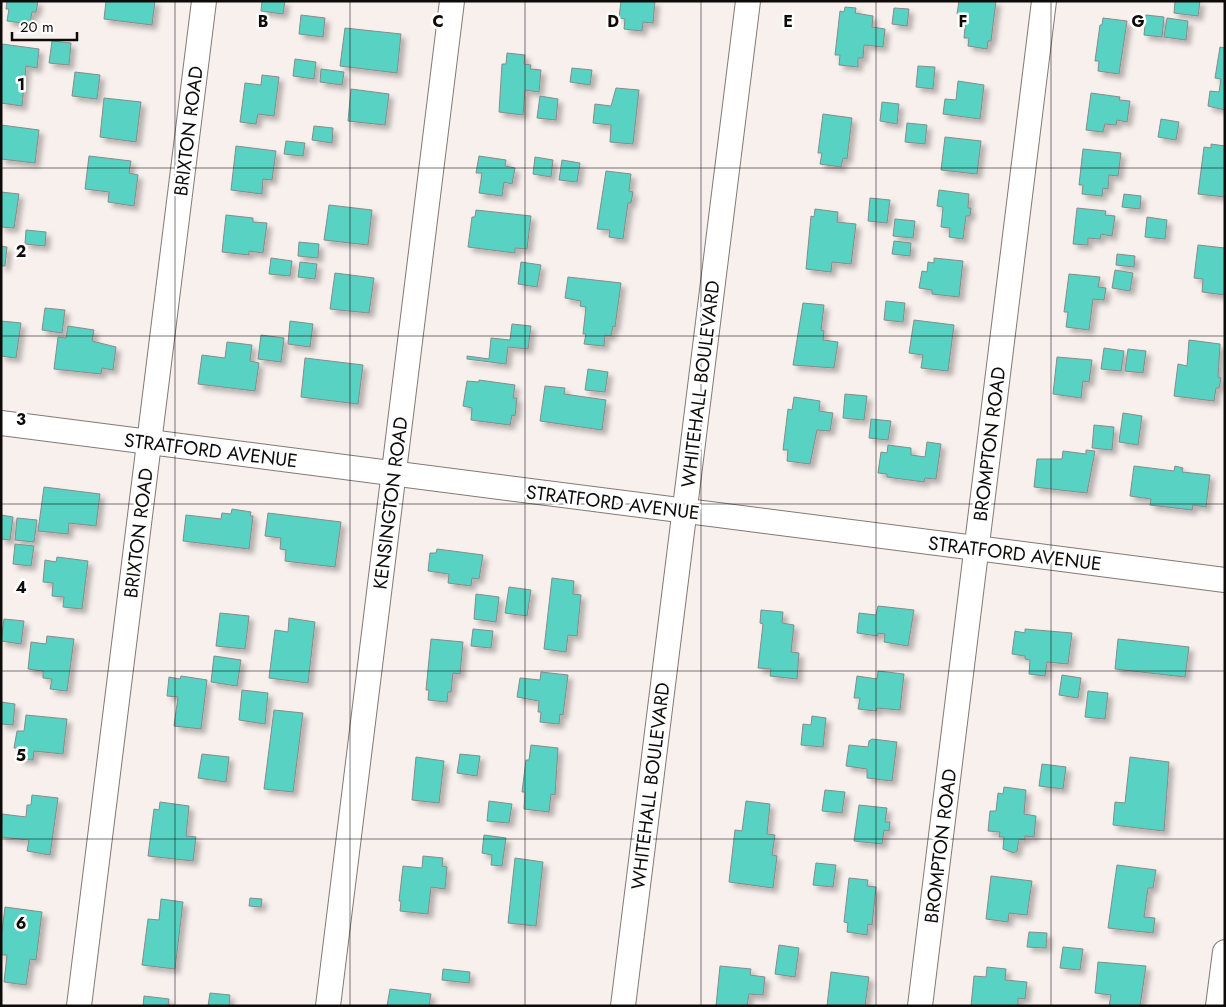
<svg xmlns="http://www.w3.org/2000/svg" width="1226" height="1007" viewBox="0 0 1226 1007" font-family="Jost,sans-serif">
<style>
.building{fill:#58d2c3;stroke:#848c8a;filter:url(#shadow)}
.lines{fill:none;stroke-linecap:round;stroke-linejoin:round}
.street-casing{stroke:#807976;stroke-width:26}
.street{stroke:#fff;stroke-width:24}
.grid{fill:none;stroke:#0e0c0b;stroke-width:1;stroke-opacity:0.55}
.labels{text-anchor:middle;stroke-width:5;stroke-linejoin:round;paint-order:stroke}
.street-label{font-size:19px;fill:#0e0c0b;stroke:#fff}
.grid-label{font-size:16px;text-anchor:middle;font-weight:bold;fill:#0e0c0b;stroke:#fff;stroke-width:5;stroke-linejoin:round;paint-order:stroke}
</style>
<defs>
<filter id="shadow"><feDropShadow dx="4.5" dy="4.5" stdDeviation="2.5" flood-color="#0004"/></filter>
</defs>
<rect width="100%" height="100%" fill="#f8f0ed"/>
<g class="building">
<polygon points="7,1 38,1 36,12 32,12 30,24 7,21 9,9 6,9"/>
<polygon points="106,1 155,1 152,25 104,19"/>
<polygon points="262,1 285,1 283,14 261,11"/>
<polygon points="621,1 655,1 653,23 643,22 642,31 624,29 625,19 619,18"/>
<polygon points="959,1 996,1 991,41 988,41 987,49 968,46 969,38 964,38 966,15 957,14"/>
<polygon points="1175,1 1200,1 1198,16 1174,13"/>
<polygon points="845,7 856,8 855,13 873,16 872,27 885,29 883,47 864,45 863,58 858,58 858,67 839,65 840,55 835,55 840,11 844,12"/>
<polygon points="894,8 909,9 907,26 892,24"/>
<polygon points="301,15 325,18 323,37 299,34"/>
<polygon points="1146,15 1164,17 1162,37 1144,35"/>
<polygon points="1103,18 1127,21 1119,74 1098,71 1099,61 1095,61 1100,25 1102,25"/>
<polygon points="1167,18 1188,21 1186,40 1164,37"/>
<polygon points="345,28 401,34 397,73 340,66"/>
<polygon points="52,41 71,43 69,65 49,63"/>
<polygon points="2,44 39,49 37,68 26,66 22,106 1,103"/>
<polygon points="1220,47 1225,48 1225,110 1208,106 1210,91 1219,92 1221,79 1215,78"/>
<polygon points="507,53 525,55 524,64 531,65 530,69 541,70 539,92 525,90 523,115 499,112 502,64 506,64"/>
<polygon points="295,59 316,62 314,79 293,76"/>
<polygon points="918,66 935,67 933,89 916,87"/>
<polygon points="572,68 592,70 590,85 570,82"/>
<polygon points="321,69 344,72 342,85 320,82"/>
<polygon points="75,72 100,75 97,99 72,96"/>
<polygon points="262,75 279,77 274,116 258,114 256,124 240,122 245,83 261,85"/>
<polygon points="958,81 984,85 980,119 943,114 945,99 956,100"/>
<polygon points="616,88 639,90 633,144 610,142 611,125 593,123 595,104 611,106"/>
<polygon points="351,89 389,94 385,125 348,121"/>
<polygon points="1091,93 1120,97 1119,100 1130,101 1127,122 1117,120 1116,125 1105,124 1103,132 1086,130"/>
<polygon points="540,96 558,99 556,120 537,118"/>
<polygon points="104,98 141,102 136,142 100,137"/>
<polygon points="882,102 899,104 897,124 880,121"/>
<polygon points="823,114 852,118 847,159 843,158 841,167 820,164 822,153 818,153"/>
<polygon points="1161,119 1179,122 1176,140 1158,137"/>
<polygon points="907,123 927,125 925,144 905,142"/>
<polygon points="1,125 39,130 35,163 1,159"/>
<polygon points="314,126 333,128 332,143 312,140"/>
<polygon points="945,137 981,141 977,174 941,170"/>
<polygon points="286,141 305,143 303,156 284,154"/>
<polygon points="1211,144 1225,146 1225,197 1198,194 1204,147 1211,148"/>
<polygon points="236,146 276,151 272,180 263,179 262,194 231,190"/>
<polygon points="1083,149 1121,153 1118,176 1109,175 1108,189 1103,188 1102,196 1082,194 1083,185 1079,185"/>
<polygon points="89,156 131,161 129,173 138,175 134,206 108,202 109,192 85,189"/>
<polygon points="479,156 506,160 505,166 515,168 512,184 504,182 502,196 479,193 482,173 476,173"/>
<polygon points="535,157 553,160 551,177 533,174"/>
<polygon points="562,160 580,163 577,182 559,180"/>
<polygon points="606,171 631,174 629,191 633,192 631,203 628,203 623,239 609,237 610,230 597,229"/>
<polygon points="939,190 969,194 968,208 971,208 970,216 966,216 963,239 949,237 950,228 941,227 943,207 937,206"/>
<polygon points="1,192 19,194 14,228 1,227"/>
<polygon points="1124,194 1141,196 1140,209 1122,207"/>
<polygon points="870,198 890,200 887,223 868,221"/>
<polygon points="329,205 372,210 368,245 324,240"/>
<polygon points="1077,208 1106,211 1105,215 1115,216 1112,236 1101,234 1100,239 1088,238 1088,245 1073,244"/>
<polygon points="815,209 838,212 837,222 856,224 851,264 832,262 831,272 806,269 811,216 814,217"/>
<polygon points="476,210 531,216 527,249 515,248 515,253 468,247 472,217 475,217"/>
<polygon points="226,215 253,218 253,222 267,223 263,253 249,251 249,255 222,252"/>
<polygon points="1147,217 1167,220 1165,239 1145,237"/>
<polygon points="895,219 915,221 913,238 893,236"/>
<polygon points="26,230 46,232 45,246 25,244"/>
<polygon points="894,241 911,243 910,256 892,254"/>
<polygon points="299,242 319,244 318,258 298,256"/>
<polygon points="1198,245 1225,248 1225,295 1202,292 1203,279 1194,278"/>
<polygon points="1,246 7,247 5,266 1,266"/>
<polygon points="1117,254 1135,256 1134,267 1116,265"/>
<polygon points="271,258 292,261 290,276 269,274"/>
<polygon points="934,258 963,261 959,297 932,294 932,290 919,288 922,271 927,272 928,262 934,263"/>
<polygon points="300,262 317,264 315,279 298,277"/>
<polygon points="521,262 541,265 537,287 518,284"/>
<polygon points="1115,270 1133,273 1130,291 1112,288"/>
<polygon points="335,273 374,278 369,313 330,309"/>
<polygon points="1069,274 1100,277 1098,287 1106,288 1104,300 1093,299 1089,330 1066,327 1068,312 1064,312"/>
<polygon points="568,277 621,283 615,327 613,326 611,336 605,335 604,346 584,344 586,334 583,334 586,307 580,306 581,301 565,298"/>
<polygon points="886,301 905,303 903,322 884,320"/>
<polygon points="803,303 824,305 821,330 824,331 823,340 838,342 834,368 793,365"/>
<polygon points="45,308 65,310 62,333 42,330"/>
<polygon points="914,320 954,325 948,371 921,368 923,355 909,353"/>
<polygon points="1,321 21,323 16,358 1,356"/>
<polygon points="290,321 313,324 310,347 288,344"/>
<polygon points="512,324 531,326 528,349 508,347 506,364 467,359 467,356 489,359 491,338 510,340"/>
<polygon points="68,326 94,330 92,341 116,347 113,370 102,368 101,374 54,369 58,337 66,338"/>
<polygon points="261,335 284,338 281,362 258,359"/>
<polygon points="1189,340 1220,344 1218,377 1221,378 1219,388 1216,388 1214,401 1174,396 1178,364 1187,366"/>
<polygon points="227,342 252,345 250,361 259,363 255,391 198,384 202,355 225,358"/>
<polygon points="1104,348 1124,351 1121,371 1101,369"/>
<polygon points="1128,349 1146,351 1143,373 1125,371"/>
<polygon points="1057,357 1092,360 1089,382 1083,381 1081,398 1053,394"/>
<polygon points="305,358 363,365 358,404 301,397"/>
<polygon points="588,369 608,372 605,392 585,390"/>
<polygon points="479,380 515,385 513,398 517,398 515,416 512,415 510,425 471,420 472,408 463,406 467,381 479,382"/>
<polygon points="545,386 565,388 564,394 606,400 602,430 540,421"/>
<polygon points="845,394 867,396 864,420 843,418"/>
<polygon points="794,397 820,401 819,411 833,413 830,431 817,430 810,464 787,461 788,450 783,450 788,409 792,410"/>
<polygon points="1123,413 1142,416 1138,445 1119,442"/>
<polygon points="871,419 891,421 888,440 869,438"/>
<polygon points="1094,425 1114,427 1112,450 1092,448"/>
<polygon points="927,442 941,444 936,479 925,478 924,482 887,477 887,474 878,473 881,452 887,453 888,445 911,448 911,455 925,457"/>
<polygon points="1086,450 1095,451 1087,493 1034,487 1037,459 1062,459 1063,451 1086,454"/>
<polygon points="1134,466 1174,471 1175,466 1183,468 1182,472 1210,475 1206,507 1193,505 1192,510 1150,505 1151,499 1130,496"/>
<polygon points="44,487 100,494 96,526 69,523 68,534 38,531"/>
<polygon points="232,509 251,512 250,516 253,516 249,549 183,541 186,515 221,519 222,513 231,514"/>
<polygon points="268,513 341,522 335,567 285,561 286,550 280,549 281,538 265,536"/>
<polygon points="1,515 13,517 10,540 1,539"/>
<polygon points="17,518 37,520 34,542 15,540"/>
<polygon points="15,544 34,546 31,566 13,564"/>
<polygon points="437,549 483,555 479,579 472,578 471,586 448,583 449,574 428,571 430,553 436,553"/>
<polygon points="57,557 88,561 82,609 63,607 64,597 52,596 53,583 43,582 45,560 56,562"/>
<polygon points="552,578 574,581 573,594 581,595 577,636 568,635 566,652 544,649"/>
<polygon points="509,587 531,590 527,616 505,613"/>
<polygon points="476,594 499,597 496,622 474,619"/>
<polygon points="878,606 914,610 908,646 884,642 885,634 878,633 878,636 857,633 859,613 876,615"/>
<polygon points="761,610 783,612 782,623 794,625 791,652 799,653 797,679 770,676 771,669 758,668 763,624 760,623"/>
<polygon points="220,613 249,616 245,649 216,646"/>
<polygon points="289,618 315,622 308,683 269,678 275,630 288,632"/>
<polygon points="4,619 24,621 21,644 1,641"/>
<polygon points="473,629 493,631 491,648 471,646"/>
<polygon points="1025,629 1072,633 1068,664 1047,662 1045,676 1029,674 1030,660 1025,659 1025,656 1012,654 1015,631 1025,633"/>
<polygon points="47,636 74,639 67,691 50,689 52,679 43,678 43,671 28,669 31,642 46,644"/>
<polygon points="431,639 463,642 460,674 453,673 451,692 448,692 447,702 428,700 429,690 426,690"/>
<polygon points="1118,639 1189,647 1185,677 1115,669"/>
<polygon points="214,656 241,660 237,686 211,682"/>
<polygon points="878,671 904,674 900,710 877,708 876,711 858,709 860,698 854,698 857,676 877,679"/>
<polygon points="541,672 568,675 563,715 560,714 559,724 540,722 541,712 538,712 539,701 517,697 520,678 540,680"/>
<polygon points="1062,675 1081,678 1078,698 1059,695"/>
<polygon points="181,676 207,680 201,729 174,726 178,697 167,696 169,677 180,679"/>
<polygon points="242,690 268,693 265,724 239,720"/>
<polygon points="1088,691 1108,693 1105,719 1085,717"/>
<polygon points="1,702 15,704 13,725 1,724"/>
<polygon points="274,710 303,713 293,792 264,789"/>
<polygon points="26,715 67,719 63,754 34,751 33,760 19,759 20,748 14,748 17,731 24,731"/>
<polygon points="812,716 826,718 823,747 801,745 803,724 811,725"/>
<polygon points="872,739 897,742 892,781 867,778 867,769 846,766 849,745 868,747 869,741"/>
<polygon points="531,745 558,748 555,795 551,794 549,812 524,809 525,792 522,792 526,760 529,760"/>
<polygon points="202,754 229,757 226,782 198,778"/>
<polygon points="460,754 480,756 477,776 457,773"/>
<polygon points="416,757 444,761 439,803 412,800"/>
<polygon points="1130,757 1169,762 1164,831 1113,825 1115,802 1125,803"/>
<polygon points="1042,764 1066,767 1063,789 1039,786"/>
<polygon points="1004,787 1026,790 1024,814 1036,816 1034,837 1025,836 1025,840 1019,839 1017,851 1014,853 1003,849 1004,837 999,837 1000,832 988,831 990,811 996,811 998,793 1003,794"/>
<polygon points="825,790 845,792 842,813 822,811"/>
<polygon points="32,795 58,798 50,855 27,851 29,840 1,837 2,814 26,817 27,805 31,805"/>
<polygon points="489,801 512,804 509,823 487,821"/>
<polygon points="746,801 770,804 767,834 775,835 772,855 777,856 773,888 729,882 735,830 742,831"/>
<polygon points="160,802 189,806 186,836 196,837 193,861 148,856 154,809 159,810"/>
<polygon points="859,805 887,808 885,822 890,822 889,831 884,830 882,844 854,841"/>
<polygon points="484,835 506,838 502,866 491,865 492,855 482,853"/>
<polygon points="423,856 443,858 442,866 447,867 445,889 431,887 428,914 400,911 401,901 399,901 403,866 422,868"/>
<polygon points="515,858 543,862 536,926 508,923"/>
<polygon points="816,863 836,865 833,887 813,885"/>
<polygon points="1117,865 1156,870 1153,888 1148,888 1144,917 1155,918 1153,933 1108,928"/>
<polygon points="991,876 1032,881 1027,915 1009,913 1008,922 986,919"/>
<polygon points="849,878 868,880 867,886 876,887 872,925 868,924 867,935 847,932 848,923 844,922"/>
<polygon points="250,898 262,899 261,907 249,906"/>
<polygon points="161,899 183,902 175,969 142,965 148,919 159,920"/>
<polygon points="5,907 42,912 36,960 30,959 26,985 4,982 7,955 1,955 1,939"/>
<polygon points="1029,932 1047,933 1046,948 1027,947"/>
<polygon points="779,945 799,948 795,977 775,974"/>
<polygon points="1063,947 1083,949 1080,970 1060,968"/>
<polygon points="1098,962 1146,966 1140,1006 1109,1006 1111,995 1095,993"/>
<polygon points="720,966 751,969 750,975 765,977 763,995 749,994 747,1006 716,1006"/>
<polygon points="987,967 1006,969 1005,980 1027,982 1025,999 1018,998 1018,1006 971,1006 974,976 986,977"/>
<polygon points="443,969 470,972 469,983 442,980"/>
<polygon points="831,972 869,977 865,1006 827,1006"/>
<polygon points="390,989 431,994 429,1006 387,1006"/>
<polygon points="210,993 230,995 229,1006 208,1006"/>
<polygon points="144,996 169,999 168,1006 143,1006"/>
</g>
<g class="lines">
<defs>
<g id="street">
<polyline points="1,423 1225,580"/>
<polyline points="79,1006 204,1"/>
<polyline points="328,1006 452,1"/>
<polyline points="623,1006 748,1"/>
<polyline points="920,1006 1044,1"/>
<polyline points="1218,1006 1225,952"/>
</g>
</defs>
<use href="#street" class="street-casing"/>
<use href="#street" class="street"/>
</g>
<path class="grid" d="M175 1V1006M350 1V1006M525 1V1006M701 1V1006M876 1V1006M1051 1V1006M1 168H1225M1 336H1225M1 504H1225M1 671H1225M1 839H1225"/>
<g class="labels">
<g class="street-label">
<text transform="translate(188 131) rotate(-83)" y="7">BRIXTON ROAD</text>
<text transform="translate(700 384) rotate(-83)" y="7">WHITEHALL BOULEVARD</text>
<text transform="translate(989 444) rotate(-83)" y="7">BROMPTON ROAD</text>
<text transform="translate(211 450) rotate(7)" y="7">STRATFORD AVENUE</text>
<text transform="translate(613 502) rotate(7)" y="7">STRATFORD AVENUE</text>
<text transform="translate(390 503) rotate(-83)" y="7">KENSINGTON ROAD</text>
<text transform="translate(138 533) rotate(-83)" y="7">BRIXTON ROAD</text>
<text transform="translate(1015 553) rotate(7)" y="7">STRATFORD AVENUE</text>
<text transform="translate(650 786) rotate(-83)" y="7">WHITEHALL BOULEVARD</text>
<text transform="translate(940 846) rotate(-83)" y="7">BROMPTON ROAD</text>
</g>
</g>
<g class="grid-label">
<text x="263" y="27">B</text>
<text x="438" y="27">C</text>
<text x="613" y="27">D</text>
<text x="788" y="27">E</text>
<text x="963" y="27">F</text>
<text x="1138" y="27">G</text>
<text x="21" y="90">1</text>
<text x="21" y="257">2</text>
<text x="21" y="425">3</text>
<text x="21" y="593">4</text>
<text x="21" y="761">5</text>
<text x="21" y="929">6</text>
</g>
<rect width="1226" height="1007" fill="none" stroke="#0e0c0b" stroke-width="5"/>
<path d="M12 32v8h65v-8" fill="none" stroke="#0e0c0b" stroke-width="2.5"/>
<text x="20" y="32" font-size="15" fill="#0e0c0b" stroke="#ffffff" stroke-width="4" paint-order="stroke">20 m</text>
</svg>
